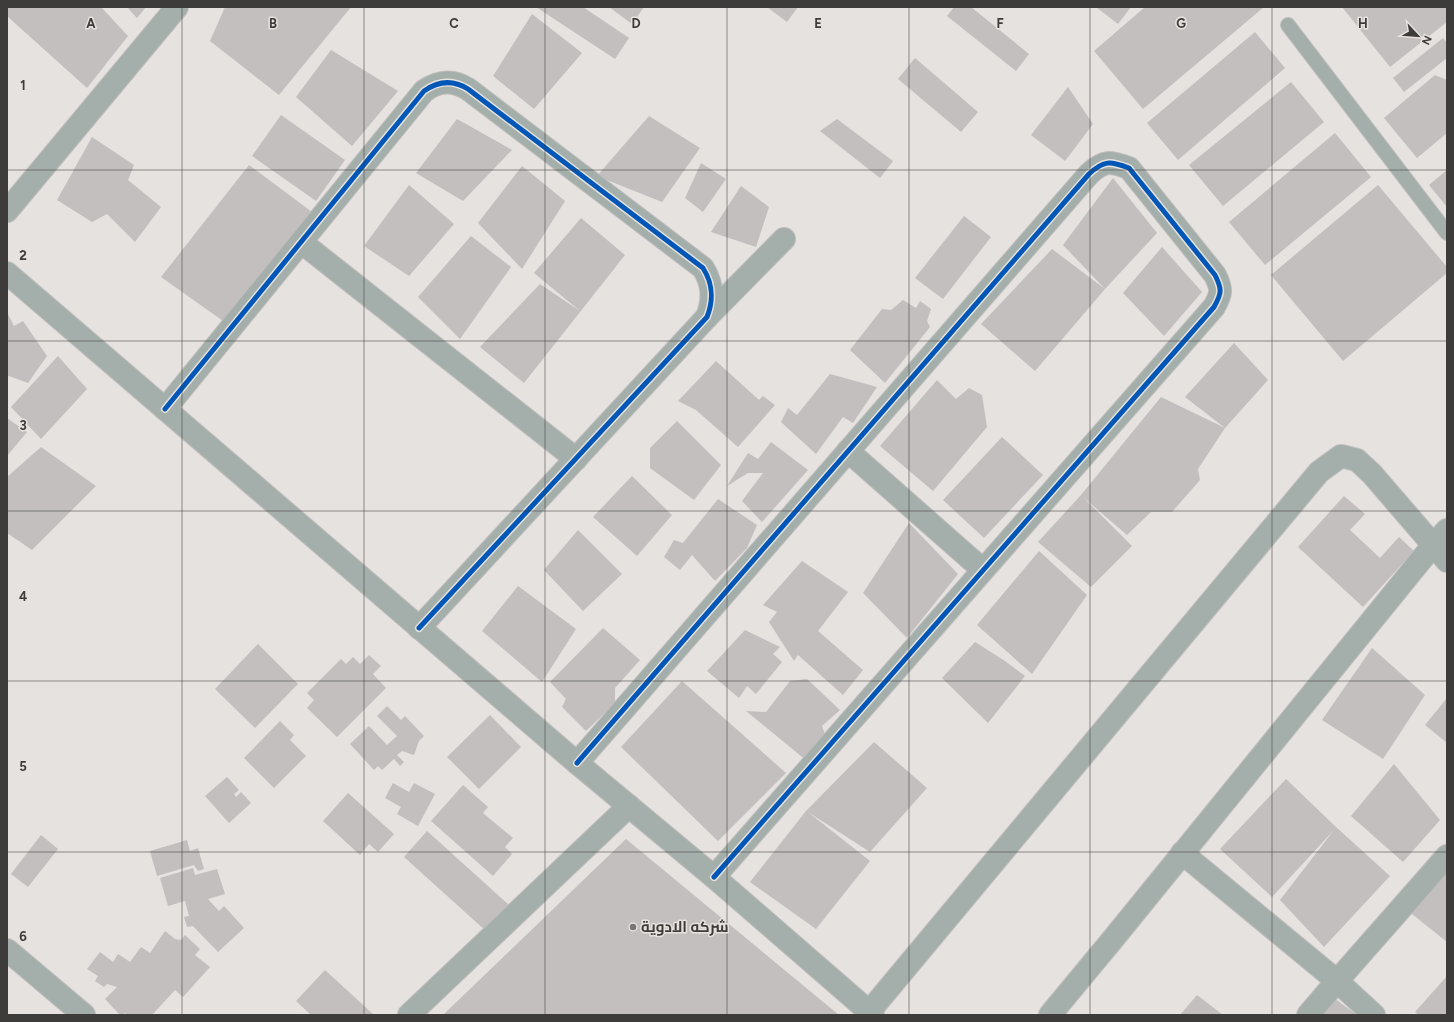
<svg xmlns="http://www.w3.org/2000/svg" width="1454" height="1022" viewBox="0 0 1454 1022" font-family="Figtree,Cairo,sans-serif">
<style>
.building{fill:#c2bfbe}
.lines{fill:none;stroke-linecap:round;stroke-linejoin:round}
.service-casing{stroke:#bfbdbc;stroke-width:16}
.minor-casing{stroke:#bfbdbc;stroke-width:24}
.tertiary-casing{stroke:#bfbdbc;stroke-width:24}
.service{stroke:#a4afab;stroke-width:14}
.minor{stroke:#a4afab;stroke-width:22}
.tertiary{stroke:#a4afab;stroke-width:22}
.cycleway-casing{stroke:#e7e2de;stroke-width:8}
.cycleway{stroke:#0057b8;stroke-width:5}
.grid{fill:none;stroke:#3e3c3b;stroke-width:1;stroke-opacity:0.55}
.poi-dot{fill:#787675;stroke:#e7e2de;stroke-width:1.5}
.labels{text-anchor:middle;stroke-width:3;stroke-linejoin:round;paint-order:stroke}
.poi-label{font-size:15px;font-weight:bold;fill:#3e3c3b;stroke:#e7e2de;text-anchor:start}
.grid-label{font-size:13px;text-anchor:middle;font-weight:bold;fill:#3e3c3b;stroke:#e7e2de;stroke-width:3;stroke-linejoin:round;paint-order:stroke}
</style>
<rect width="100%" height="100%" fill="#e5e2e0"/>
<g class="building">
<polygon points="7,7 101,7 128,36 87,88 7,16"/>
<polygon points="127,7 146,7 137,18"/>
<polygon points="225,7 351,7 279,95 210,41"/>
<polygon points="536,7 583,7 629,38 615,59"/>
<polygon points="609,7 644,7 632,24"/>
<polygon points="767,7 798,7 787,22"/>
<polygon points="954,7 971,7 1029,54 1016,71 947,16"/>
<polygon points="1096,7 1131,7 1118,24"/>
<polygon points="1145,7 1264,7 1143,109 1094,51"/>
<polygon points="1342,7 1447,7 1447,22 1390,67"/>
<polygon points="532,14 582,53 534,109 493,76"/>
<polygon points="1255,32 1285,68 1178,160 1147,123"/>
<polygon points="1443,38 1447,43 1447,58 1404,92 1393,78"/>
<polygon points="331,50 398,91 352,146 296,97"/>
<polygon points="915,58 978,112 961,132 898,79"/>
<polygon points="1435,75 1447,80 1447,133 1417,158 1384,118"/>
<polygon points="1291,82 1324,122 1223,206 1189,165"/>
<polygon points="1068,87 1093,124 1065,161 1031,135"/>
<polygon points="281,115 345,160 316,201 252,156"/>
<polygon points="649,116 700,148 662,202 597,176"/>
<polygon points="457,119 512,150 463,201 416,173"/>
<polygon points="837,119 893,161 880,178 820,131"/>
<polygon points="1335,133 1371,177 1265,265 1229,222"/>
<polygon points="92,137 134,165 128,180 161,207 135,242 107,214 92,222 57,200"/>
<polygon points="701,163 726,179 703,212 685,198"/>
<polygon points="249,165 312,212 223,321 161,277"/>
<polygon points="522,166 565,201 522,269 478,223"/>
<polygon points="1447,170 1447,207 1429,185"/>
<polygon points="1113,178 1157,233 1105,289 1063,245"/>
<polygon points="409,185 454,224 409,276 364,246"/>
<polygon points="1378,185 1447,267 1447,273 1343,361 1271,275"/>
<polygon points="741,186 769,207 756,247 711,232"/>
<polygon points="964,216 991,237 943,299 915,278"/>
<polygon points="581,218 625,255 524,383 480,347 540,284 580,311 534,273"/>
<polygon points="471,236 511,267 460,339 418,297"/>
<polygon points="1162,247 1202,292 1164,336 1123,293"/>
<polygon points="1052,249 1105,289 1035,371 981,324"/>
<polygon points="903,300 916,308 920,301 931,309 927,321 930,327 885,383 850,350 882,309 891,310"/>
<polygon points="7,312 14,326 23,321 47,356 28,383 9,376 7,377"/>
<polygon points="1234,343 1268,380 1225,428 1185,397"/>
<polygon points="58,356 87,389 41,439 11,407"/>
<polygon points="716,361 759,400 763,396 775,405 738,447 696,410 678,401"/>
<polygon points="830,374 877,387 853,423 843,417 816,454 781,422 788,408 797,415"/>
<polygon points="937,380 956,399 969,388 982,395 987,427 933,491 880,446"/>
<polygon points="1161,397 1225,428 1198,469 1200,480 1172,512 1151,512 1127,535 1083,497 1132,546 1091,587 1038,542 1081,495"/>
<polygon points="7,418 27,432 7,456"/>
<polygon points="677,421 721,465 694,500 650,468 650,448"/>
<polygon points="1002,437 1043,475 984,538 943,500"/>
<polygon points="771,442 808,470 762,522 742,501 763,473 748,473 727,486 748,453 758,459"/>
<polygon points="41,447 96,486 32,550 7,533 7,477"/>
<polygon points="632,476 672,515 637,556 593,517"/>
<polygon points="1344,496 1365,514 1350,530 1380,558 1399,537 1414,551 1363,607 1298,547"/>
<polygon points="718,499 757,525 747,548 715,581 692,555 680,570 664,557 674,540 683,543"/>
<polygon points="909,523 958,574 907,638 863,593"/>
<polygon points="578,530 622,574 583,611 544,570"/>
<polygon points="1039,551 1087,595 1032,674 977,625"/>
<polygon points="802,561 848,592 818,631 863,670 843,695 798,655 794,661 769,622 777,612 763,605"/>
<polygon points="518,586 576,629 542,682 482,631"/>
<polygon points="603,628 640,660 615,688 615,703 586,731 562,707 566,699 550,682"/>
<polygon points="745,630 780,647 773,654 782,662 756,694 747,686 739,698 707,671"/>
<polygon points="975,642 1005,661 1025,676 988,723 942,678"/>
<polygon points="258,644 298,684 255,728 215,689"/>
<polygon points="1372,648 1425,695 1383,759 1322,720"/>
<polygon points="369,655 381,666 373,674 386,688 337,737 307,708 314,700 307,693 341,659 346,664 353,657 360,664"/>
<polygon points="807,679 840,710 822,726 826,737 807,761 746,711 766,712 790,681"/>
<polygon points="682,681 786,773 718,841 621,747"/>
<polygon points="1447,698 1447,743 1425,725"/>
<polygon points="387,706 401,720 405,716 424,736 419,741 414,755 402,751 397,755 404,762 400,766 394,759 382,770 378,766 374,770 350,744 369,726 387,745 397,736 377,716"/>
<polygon points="490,715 521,747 479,789 447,757"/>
<polygon points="280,721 294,735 290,740 306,756 274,788 244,758"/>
<polygon points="874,742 927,788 870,852 808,812 870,861 816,929 750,882 806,811"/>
<polygon points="1394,764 1440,820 1403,862 1351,816"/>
<polygon points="227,777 239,790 234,794 236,797 241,792 251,803 229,823 205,796"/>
<polygon points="1286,779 1336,827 1390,876 1324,947 1280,900 1334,830 1272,897 1220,849"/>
<polygon points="393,783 409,792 414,783 435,794 418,826 397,814 401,807 385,798"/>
<polygon points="463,785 488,807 483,813 513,838 505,847 512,854 493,876 431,821"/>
<polygon points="348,793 394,834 378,852 369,844 360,855 323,821"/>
<polygon points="427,831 509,905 486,931 404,857"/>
<polygon points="41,835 58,849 28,887 11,874"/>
<polygon points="626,839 839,1015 443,1015"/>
<polygon points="187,840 190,851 198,848 204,869 198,871 194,865 157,876 150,851"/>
<polygon points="1447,860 1447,942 1407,910"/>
<polygon points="193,868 195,875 217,869 225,894 208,899 219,911 224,906 244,928 218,952 193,926 187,927 184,917 189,916 185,901 168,906 160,878"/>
<polygon points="165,931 175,939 181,940 185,935 200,949 195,955 210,967 183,997 175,990 152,1015 127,1015 125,1013 123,1015 120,1015 105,999 117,987 107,984 104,987 95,981 98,976 87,969 100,952 113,962 118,954 130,962 141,947 150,953"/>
<polygon points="325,970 374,1015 311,1015 296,1001"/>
<polygon points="1447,976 1447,1015 1419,1015 1415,1012"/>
<polygon points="1327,993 1357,1015 1309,1015"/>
<polygon points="1197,995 1223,1015 1180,1015"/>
</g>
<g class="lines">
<defs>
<polyline id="service" points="1288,25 1447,233"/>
<g id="minor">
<polyline points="7,211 177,7"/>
<polyline points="301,242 576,459"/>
<polyline points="7,273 577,763 714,877 873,1015"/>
<polyline points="707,317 784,239"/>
<path d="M165 409 424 91C438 81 452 79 468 89L703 268C713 284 714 299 707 317L419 628"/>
<polyline points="848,451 983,570"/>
<path d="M577 763 1089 174C1104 160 1110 161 1129 168L1215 275C1222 289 1222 293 1214 307L714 877"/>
<polyline points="1182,853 1337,981 1374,1015"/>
<polyline points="869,1012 1319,472 1341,456 1357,460 1372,474 1447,561"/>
<polyline points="409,1015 629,806"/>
<polyline points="1050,1015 1113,939 1434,544 1447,530"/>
<polyline points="1308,1015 1337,981 1447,856"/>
</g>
<polyline id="tertiary" points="7,950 84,1015"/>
</defs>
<use href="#service" class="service-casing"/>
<use href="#minor" class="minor-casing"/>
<use href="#tertiary" class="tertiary-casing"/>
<use href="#service" class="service"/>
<use href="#minor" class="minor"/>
<use href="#tertiary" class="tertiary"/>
<defs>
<g id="cycleway">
<path d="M165 409 424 91C438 81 452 79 468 89L703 268C713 284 714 299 707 317L419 628"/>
<path d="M577 763 1089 174C1104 160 1110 161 1129 168L1215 275C1222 289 1222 293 1214 307L714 877"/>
</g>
</defs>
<use href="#cycleway" class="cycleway-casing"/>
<use href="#cycleway" class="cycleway"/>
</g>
<path class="grid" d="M182 7V1015M364 7V1015M545 7V1015M727 7V1015M909 7V1015M1090 7V1015M1272 7V1015M7 170H1447M7 341H1447M7 511H1447M7 681H1447M7 852H1447"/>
<circle class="poi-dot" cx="633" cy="927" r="4"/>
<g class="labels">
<g class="poi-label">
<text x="641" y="932">شركه الادوية</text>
</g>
</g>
<g class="grid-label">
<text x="91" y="28">A</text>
<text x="273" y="28">B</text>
<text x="454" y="28">C</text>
<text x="636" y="28">D</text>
<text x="818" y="28">E</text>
<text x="1000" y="28">F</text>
<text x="1181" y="28">G</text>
<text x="1363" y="28">H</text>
<text x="23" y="90">1</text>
<text x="23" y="260">2</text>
<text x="23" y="430">3</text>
<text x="23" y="601">4</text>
<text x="23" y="771">5</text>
<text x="23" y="941">6</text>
</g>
<rect width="1454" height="1022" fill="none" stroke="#3e3c3b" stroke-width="16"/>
<g transform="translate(1418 36) rotate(116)" stroke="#e7e2de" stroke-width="3" paint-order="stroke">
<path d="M0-3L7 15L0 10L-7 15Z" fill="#3e3c3b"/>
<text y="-6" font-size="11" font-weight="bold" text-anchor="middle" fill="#3e3c3b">N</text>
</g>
</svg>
